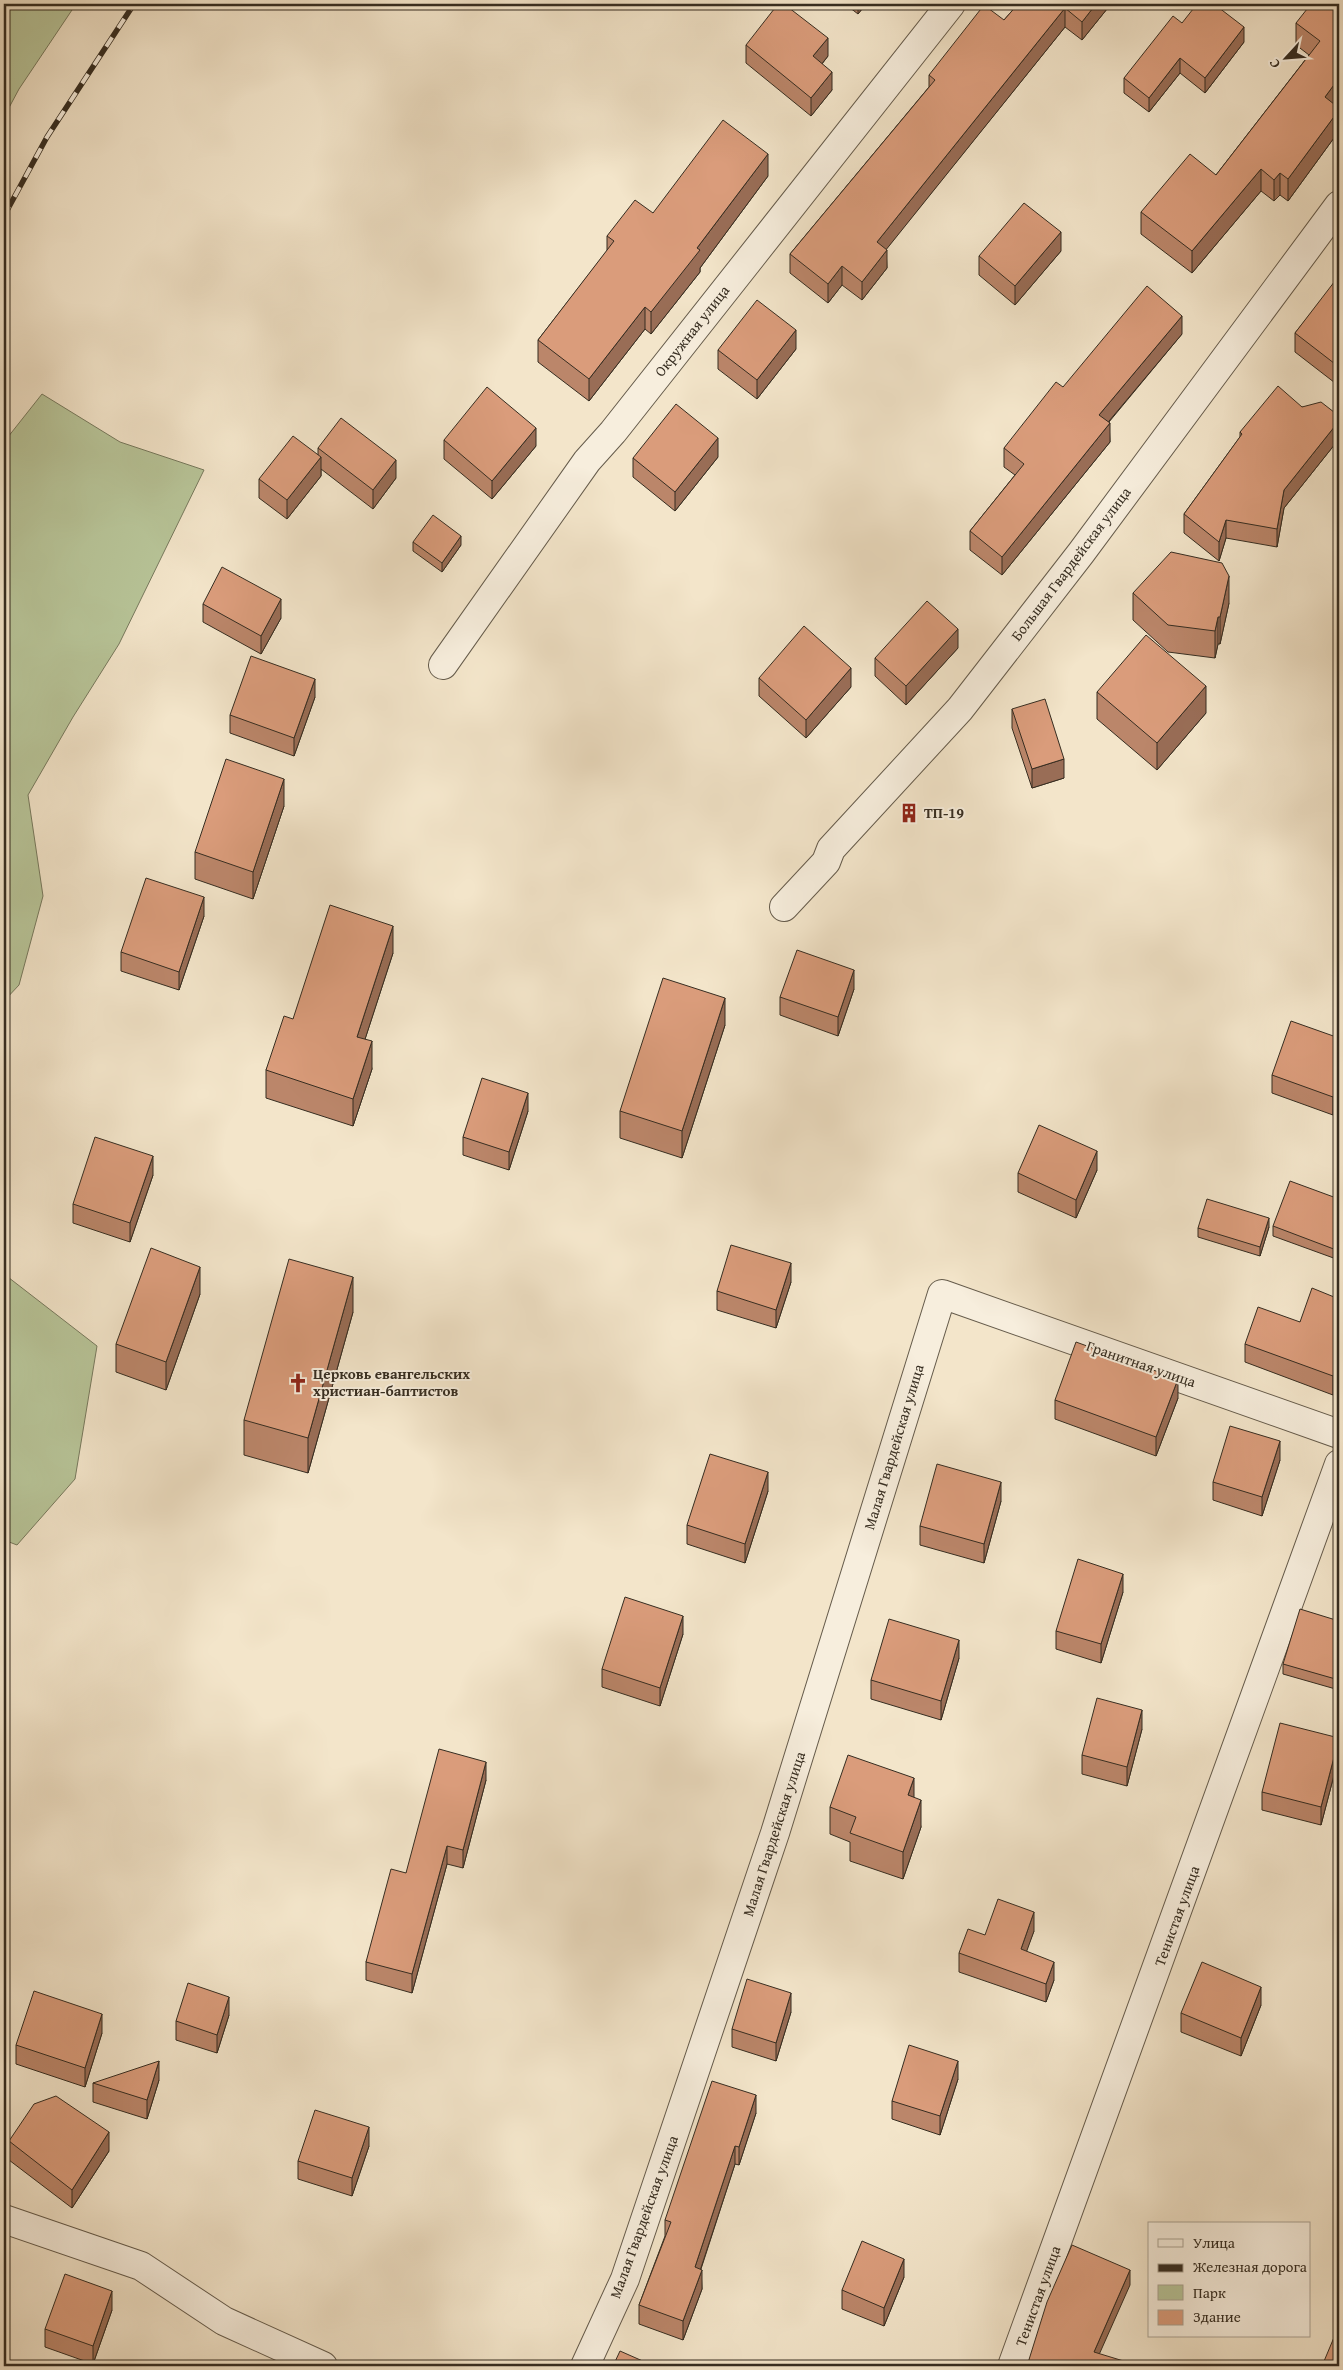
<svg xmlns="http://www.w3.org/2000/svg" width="1343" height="2370" viewBox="0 0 1343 2370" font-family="'Gentium Book Plus',serif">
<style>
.green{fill:#b8c599;stroke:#77795d}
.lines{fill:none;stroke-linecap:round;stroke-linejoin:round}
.minor-casing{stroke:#655b4b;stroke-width:30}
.minor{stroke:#f7eedd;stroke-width:28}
.rail-casing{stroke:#362d21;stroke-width:5.5}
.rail{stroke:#f7eedd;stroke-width:4;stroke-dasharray:11;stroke-linecap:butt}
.wall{fill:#bb866a;stroke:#362d21}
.shaded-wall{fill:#996d56;stroke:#362d21}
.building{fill:#da9c7b;stroke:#362d21}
.labels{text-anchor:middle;stroke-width:4;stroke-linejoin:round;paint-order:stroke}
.street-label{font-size:15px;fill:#362d21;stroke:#f7eedd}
.poi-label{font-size:15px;font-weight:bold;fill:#362d21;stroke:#f7eedd;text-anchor:start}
</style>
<rect width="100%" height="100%" fill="#f3e5ca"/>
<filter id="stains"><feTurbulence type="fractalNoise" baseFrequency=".004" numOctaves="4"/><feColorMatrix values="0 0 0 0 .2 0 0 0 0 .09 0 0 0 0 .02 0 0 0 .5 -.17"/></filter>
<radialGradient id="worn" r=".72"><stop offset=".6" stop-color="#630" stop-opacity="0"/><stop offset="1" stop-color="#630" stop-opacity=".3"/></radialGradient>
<g class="green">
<polygon points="4,4 76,4 19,89 4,117"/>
<polygon points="42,394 120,442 204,470 119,644 73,717 28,795 43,896 19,985 4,1001 4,442"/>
<polygon points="4,1274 97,1346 75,1479 17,1545 4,1540"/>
</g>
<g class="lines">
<defs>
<g id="minor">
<polyline points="443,665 587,461 613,432 951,4"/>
<polyline points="784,907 826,862 831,849 960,709 1081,553 1339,205"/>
<polyline points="4,2219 141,2266 224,2321 323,2366"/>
<polyline points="585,2366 625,2279 775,1833 942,1294 1339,1434"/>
<polyline points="1012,2366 1339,1464"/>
</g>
</defs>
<use href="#minor" class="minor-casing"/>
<use href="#minor" class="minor"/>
<defs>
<polyline id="rail" points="4,216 47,137 134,4"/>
</defs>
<use href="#rail" class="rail-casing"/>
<use href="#rail" class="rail"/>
</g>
<g class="wall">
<polygon points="845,4 866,4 858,14"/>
<polygon points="1018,4 1111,4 1082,40 1065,27 886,249 887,268 862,300 842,285 828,303 790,273 790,254 929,87 929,75 1004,20"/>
<polygon points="1339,4 1339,100 1335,105 1339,108 1339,131 1288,201 1280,195 1274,201 1261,191 1192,273 1141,234 1141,212 1216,175 1309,55 1296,45 1296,23"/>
<polygon points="1182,23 1244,42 1205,93 1180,73 1149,112 1124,93 1124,78"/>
<polygon points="746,45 828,56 822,64 832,90 811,116 746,63"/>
<polygon points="768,176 700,268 700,272 651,334 645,329 589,401 538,362 538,340 607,251 607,236 653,213"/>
<polygon points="1061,251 1015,305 979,275 979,256"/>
<polygon points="1339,278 1339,386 1295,352 1295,333"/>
<polygon points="1182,334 1109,422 1110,442 1002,575 970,550 970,531 1015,475 1004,467 1004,448 1063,387"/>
<polygon points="796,349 757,399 718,369 718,350"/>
<polygon points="1302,407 1339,416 1339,439 1284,508 1277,547 1226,538 1219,561 1184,533 1184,514 1240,437 1240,432"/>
<polygon points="444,440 536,446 492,499 444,459"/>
<polygon points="318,448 396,478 373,509 321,469 321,476 287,519 259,498 259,479 318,455"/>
<polygon points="718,457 675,511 633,477 633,458"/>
<polygon points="413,542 461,545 442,572 413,551"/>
<polygon points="1133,593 1229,603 1220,644 1218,644 1215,658 1168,652 1133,620"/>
<polygon points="203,604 281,618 261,654 203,622"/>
<polygon points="958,648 906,705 875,676 875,658"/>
<polygon points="759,678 851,687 806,738 759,696"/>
<polygon points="1097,692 1206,713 1157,770 1097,719"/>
<polygon points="315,697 294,756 230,733 230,715"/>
<polygon points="1012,709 1064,778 1032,788 1012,728"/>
<polygon points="284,806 253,899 195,879 195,852"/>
<polygon points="204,916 179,990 121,971 121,952"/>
<polygon points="393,953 365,1039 372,1069 353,1126 266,1098 266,1070 293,1019"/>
<polygon points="854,989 838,1036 780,1015 780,997"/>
<polygon points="725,1025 682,1158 620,1138 620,1111"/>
<polygon points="1339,1038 1333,1115 1272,1093 1272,1075"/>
<polygon points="528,1111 509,1170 463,1155 463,1137"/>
<polygon points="1097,1170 1076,1218 1018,1192 1018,1173"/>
<polygon points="153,1175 130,1242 73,1223 73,1204"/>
<polygon points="1339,1199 1339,1260 1273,1236 1273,1226"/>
<polygon points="1269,1227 1260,1256 1198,1237 1198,1228"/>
<polygon points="791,1282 776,1328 717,1310 717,1291"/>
<polygon points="200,1294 166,1390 116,1372 116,1344"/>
<polygon points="1339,1299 1339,1377 1333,1395 1245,1362 1245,1344 1300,1322"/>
<polygon points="353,1312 308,1473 244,1455 244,1420"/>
<polygon points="1178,1398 1156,1456 1055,1419 1055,1400"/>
<polygon points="1280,1460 1262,1516 1213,1500 1213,1482"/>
<polygon points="768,1491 745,1563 687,1544 687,1525"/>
<polygon points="1001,1501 984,1563 920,1545 920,1526"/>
<polygon points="1123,1592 1101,1663 1056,1649 1056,1631"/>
<polygon points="1339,1621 1339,1690 1283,1674 1283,1664"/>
<polygon points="683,1634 660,1706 602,1687 602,1669"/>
<polygon points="959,1658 941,1720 871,1699 871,1680"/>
<polygon points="1142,1729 1127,1786 1082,1774 1082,1755"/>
<polygon points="1339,1756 1321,1825 1262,1810 1262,1792"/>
<polygon points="486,1780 463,1868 447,1864 412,1993 366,1980 366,1962 406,1873"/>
<polygon points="914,1797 921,1827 903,1879 850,1861 850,1842 830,1834 830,1807"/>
<polygon points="1034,1931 1026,1951 1054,1980 1046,2002 959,1972 959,1953 985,1935"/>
<polygon points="1261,2005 1241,2056 1181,2032 1181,2013"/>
<polygon points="791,2012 776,2061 732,2047 732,2029"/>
<polygon points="229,2015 217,2053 176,2040 176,2021"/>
<polygon points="102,2033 85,2087 16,2064 16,2045"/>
<polygon points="958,2079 940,2135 892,2119 892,2101"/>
<polygon points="159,2080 147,2119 93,2102 93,2083"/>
<polygon points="756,2113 739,2165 735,2164 701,2269 702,2289 683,2340 639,2324 639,2305 665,2236 665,2220"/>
<polygon points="9,2141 109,2151 72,2208 9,2160"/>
<polygon points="369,2146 352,2196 298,2179 298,2161"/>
<polygon points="904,2277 884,2326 842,2309 842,2290"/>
<polygon points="112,2310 93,2364 45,2347 45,2329"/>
</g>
<g class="shaded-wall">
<polygon points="858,4 866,4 858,14"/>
<polygon points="1096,4 1111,4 1082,40 1082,22"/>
<polygon points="1065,8 1065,27 877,261 877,242"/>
<polygon points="1244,27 1244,42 1205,93 1205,78"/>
<polygon points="828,38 828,56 813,75 813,56"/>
<polygon points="1180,58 1180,73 1149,112 1149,98"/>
<polygon points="832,72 832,90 811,116 811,98"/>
<polygon points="1339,78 1339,100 1325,119 1325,97"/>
<polygon points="1339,110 1339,131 1288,201 1288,179"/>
<polygon points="768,154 768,176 700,268 700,272 651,334 651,312 697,248"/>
<polygon points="1261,169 1261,191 1192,273 1192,251"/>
<polygon points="1280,173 1280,195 1274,201 1274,180"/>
<polygon points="1061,232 1061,251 1015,305 1015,286"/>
<polygon points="887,250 887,268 862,300 862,282"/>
<polygon points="842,266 842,285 828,303 828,284"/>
<polygon points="645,307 645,329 589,401 589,379"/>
<polygon points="1182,316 1182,334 1099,433 1099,415"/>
<polygon points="796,330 796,349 757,399 757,380"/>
<polygon points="1339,421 1339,439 1284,508 1277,547 1277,529 1284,490"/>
<polygon points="1110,423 1110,442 1002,575 1002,557"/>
<polygon points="536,428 536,446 492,499 492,481"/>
<polygon points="718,438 718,457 675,511 675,492"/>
<polygon points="321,457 321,476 287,519 287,500"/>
<polygon points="396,460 396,478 373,509 373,490"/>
<polygon points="1226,520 1226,538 1219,561 1219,542"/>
<polygon points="461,536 461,545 442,572 442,563"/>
<polygon points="1229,576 1229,603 1220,644 1220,617"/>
<polygon points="281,599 281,618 261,654 261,636"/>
<polygon points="1218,617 1218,644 1215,658 1215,631"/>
<polygon points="958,629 958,648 906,705 906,686"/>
<polygon points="851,668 851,687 806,738 806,720"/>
<polygon points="315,679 315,697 294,756 294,738"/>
<polygon points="1206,686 1206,713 1157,770 1157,743"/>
<polygon points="1064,759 1064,778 1032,788 1032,769"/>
<polygon points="284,779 284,806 253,899 253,872"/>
<polygon points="204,897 204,916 179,990 179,972"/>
<polygon points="393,926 393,953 357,1064 357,1037"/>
<polygon points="854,970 854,989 838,1036 838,1017"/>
<polygon points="725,998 725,1025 682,1158 682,1131"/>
<polygon points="372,1041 372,1069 353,1126 353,1099"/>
<polygon points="1339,1079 1339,1097 1333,1115 1333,1097"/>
<polygon points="528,1093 528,1111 509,1170 509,1152"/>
<polygon points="1097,1151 1097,1170 1076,1218 1076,1200"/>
<polygon points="153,1156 153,1175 130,1242 130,1223"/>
<polygon points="1269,1218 1269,1227 1260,1256 1260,1247"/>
<polygon points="791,1263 791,1282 776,1328 776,1310"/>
<polygon points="200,1267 200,1294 166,1390 166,1362"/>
<polygon points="353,1277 353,1312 308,1473 308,1438"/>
<polygon points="1339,1359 1339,1377 1333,1395 1333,1376"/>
<polygon points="1178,1379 1178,1398 1156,1456 1156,1437"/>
<polygon points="1280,1441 1280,1460 1262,1516 1262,1497"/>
<polygon points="768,1472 768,1491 745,1563 745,1544"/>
<polygon points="1001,1482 1001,1501 984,1563 984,1544"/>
<polygon points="1123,1574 1123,1592 1101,1663 1101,1644"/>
<polygon points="683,1616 683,1634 660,1706 660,1688"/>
<polygon points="959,1640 959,1658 941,1720 941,1701"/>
<polygon points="1142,1710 1142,1729 1127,1786 1127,1767"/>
<polygon points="1339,1738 1339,1756 1321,1825 1321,1807"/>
<polygon points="486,1762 486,1780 463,1868 463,1850"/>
<polygon points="914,1778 914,1806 908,1795"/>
<polygon points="921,1800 921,1827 903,1879 903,1852"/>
<polygon points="447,1846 447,1864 412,1993 412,1974"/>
<polygon points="1034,1912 1034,1931 1021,1967 1021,1949"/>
<polygon points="1054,1962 1054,1980 1046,2002 1046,1984"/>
<polygon points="1261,1987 1261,2005 1241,2056 1241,2038"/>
<polygon points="791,1993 791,2012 776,2061 776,2043"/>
<polygon points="229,1997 229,2015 217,2053 217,2035"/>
<polygon points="102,2014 102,2033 85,2087 85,2068"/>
<polygon points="159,2061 159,2080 147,2119 147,2100"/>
<polygon points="958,2061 958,2079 940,2135 940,2116"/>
<polygon points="756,2095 756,2113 739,2165 739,2147"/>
<polygon points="369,2127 369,2146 352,2196 352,2178"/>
<polygon points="109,2132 109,2151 72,2208 72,2190"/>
<polygon points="735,2146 735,2164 695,2286 695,2267"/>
<polygon points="904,2259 904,2277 884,2326 884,2308"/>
<polygon points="702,2270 702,2289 683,2340 683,2321"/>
<polygon points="1130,2270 1130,2285 1094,2366 1094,2352"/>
<polygon points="112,2291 112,2310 93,2364 93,2346"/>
</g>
<g class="building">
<polygon points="778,4 784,4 828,38 813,56 832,72 811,98 746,45"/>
<polygon points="1018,4 1096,4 1082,22 1065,8 877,242 887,250 862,282 842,266 828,284 790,254 935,80 929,75 984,5 1004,20"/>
<polygon points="1197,4 1214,4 1244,27 1205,78 1180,58 1149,98 1124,78 1173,16 1182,23"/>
<polygon points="1311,4 1339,4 1339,78 1325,97 1339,108 1339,110 1288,179 1280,173 1274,180 1261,169 1192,251 1141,212 1190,154 1216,175 1320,41 1296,23"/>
<polygon points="723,120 768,154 697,248 700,250 651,312 645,307 589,379 538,340 614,241 607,236 635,200 653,213"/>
<polygon points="1024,203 1061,232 1015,286 979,256"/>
<polygon points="1338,277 1339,278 1339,367 1295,333"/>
<polygon points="1147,286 1182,316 1099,415 1110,423 1002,557 970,531 1024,464 1004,448 1056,382 1063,387"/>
<polygon points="757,300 796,330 757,380 718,350"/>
<polygon points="1278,386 1302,407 1321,402 1339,416 1339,421 1284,490 1277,529 1226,520 1219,542 1184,514 1242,434 1240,432"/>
<polygon points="487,387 536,428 492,481 444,440"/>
<polygon points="676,404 718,438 675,492 633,458"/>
<polygon points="341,418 396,460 373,490 318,448"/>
<polygon points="293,436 321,457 287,500 259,479"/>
<polygon points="433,515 461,536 442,563 413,542"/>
<polygon points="1171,552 1222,563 1229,576 1220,617 1218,617 1215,631 1168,625 1133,593"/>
<polygon points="222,567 281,599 261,636 203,604"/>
<polygon points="927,601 958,629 906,686 875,658"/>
<polygon points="804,626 851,668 806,720 759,678"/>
<polygon points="1146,635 1206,686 1157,743 1097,692"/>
<polygon points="251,656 315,679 294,738 230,715"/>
<polygon points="1045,699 1064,759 1032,769 1012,709"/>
<polygon points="226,759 284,779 253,872 195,852"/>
<polygon points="146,878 204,897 179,972 121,952"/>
<polygon points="330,905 393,926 357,1037 372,1041 353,1099 266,1070 284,1016 293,1019"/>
<polygon points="797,950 854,970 838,1017 780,997"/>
<polygon points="663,978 725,998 682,1131 620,1111"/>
<polygon points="1291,1021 1339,1038 1339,1079 1333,1097 1272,1075"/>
<polygon points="482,1078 528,1093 509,1152 463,1137"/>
<polygon points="1039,1125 1097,1151 1076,1200 1018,1173"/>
<polygon points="95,1137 153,1156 130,1223 73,1204"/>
<polygon points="1290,1181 1339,1199 1339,1251 1273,1226"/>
<polygon points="1207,1199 1269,1218 1260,1247 1198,1228"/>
<polygon points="731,1245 791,1263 776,1310 717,1291"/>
<polygon points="151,1248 200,1267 166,1362 116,1344"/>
<polygon points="289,1259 353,1277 308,1438 244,1420"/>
<polygon points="1312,1288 1339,1299 1339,1359 1333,1376 1245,1344 1258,1307 1300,1322"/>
<polygon points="1076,1342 1178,1379 1156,1437 1055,1400"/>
<polygon points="1230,1426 1280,1441 1262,1497 1213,1482"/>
<polygon points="710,1454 768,1472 745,1544 687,1525"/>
<polygon points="937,1464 1001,1482 984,1544 920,1526"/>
<polygon points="1078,1559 1123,1574 1101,1644 1056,1631"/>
<polygon points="625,1597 683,1616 660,1688 602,1669"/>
<polygon points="1300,1609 1339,1621 1339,1680 1283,1664"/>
<polygon points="889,1619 959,1640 941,1701 871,1680"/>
<polygon points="1097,1698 1142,1710 1127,1767 1082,1755"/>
<polygon points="1280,1723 1339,1738 1321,1807 1262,1792"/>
<polygon points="439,1749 486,1762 463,1850 447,1846 412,1974 366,1962 391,1869 406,1873"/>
<polygon points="848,1755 914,1778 908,1795 921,1800 903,1852 850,1833 856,1817 830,1807"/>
<polygon points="998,1899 1034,1912 1021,1949 1054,1962 1046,1984 959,1953 968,1929 985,1935"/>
<polygon points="1202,1962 1261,1987 1241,2038 1181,2013"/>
<polygon points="747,1979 791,1993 776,2043 732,2029"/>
<polygon points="188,1983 229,1997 217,2035 176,2021"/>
<polygon points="34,1991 102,2014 85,2068 16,2045"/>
<polygon points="909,2045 958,2061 940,2116 892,2101"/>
<polygon points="159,2061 147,2100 93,2083"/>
<polygon points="712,2081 756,2095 739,2147 735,2146 695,2267 702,2270 683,2321 639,2305 671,2222 665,2220"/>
<polygon points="56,2096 109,2132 72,2190 9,2141 34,2104"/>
<polygon points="315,2110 369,2127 352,2178 298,2161"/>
<polygon points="862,2241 904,2259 884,2308 842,2290"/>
<polygon points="1072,2245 1130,2270 1094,2352 1140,2366 1027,2366 1047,2302"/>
<polygon points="65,2274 112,2291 93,2346 45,2329"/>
<polygon points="1335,2335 1339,2337 1339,2366 1322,2366"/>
<polygon points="620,2351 654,2366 613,2366"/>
</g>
<defs>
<symbol id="building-bare" viewBox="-9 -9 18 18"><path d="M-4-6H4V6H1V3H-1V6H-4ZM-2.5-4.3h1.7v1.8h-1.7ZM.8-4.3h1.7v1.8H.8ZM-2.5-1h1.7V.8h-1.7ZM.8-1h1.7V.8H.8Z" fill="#8f2418" stroke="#f7eedd" stroke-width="2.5" paint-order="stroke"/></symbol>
<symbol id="church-bare" viewBox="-9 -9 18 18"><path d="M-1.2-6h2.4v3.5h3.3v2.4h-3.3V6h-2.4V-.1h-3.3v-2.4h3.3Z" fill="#8f2418" stroke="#f7eedd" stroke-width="2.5" paint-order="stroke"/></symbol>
</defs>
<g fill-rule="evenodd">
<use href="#building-bare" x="895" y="799" width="28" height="28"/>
<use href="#church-bare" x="284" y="1369" width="28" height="28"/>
</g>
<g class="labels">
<g class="street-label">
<text transform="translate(692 331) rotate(-52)" y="5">Окружная улица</text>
<text transform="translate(1071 564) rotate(-53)" y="5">Большая Гвардейская улица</text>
<text transform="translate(1141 1364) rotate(19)" y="5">Гранитная улица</text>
<text transform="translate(894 1447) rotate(-73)" y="5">Малая Гвардейская улица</text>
<text transform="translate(774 1834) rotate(-72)" y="5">Малая Гвардейская улица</text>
<text transform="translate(1177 1916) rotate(-70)" y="5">Тенистая улица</text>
<text transform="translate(644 2217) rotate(-70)" y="5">Малая Гвардейская улица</text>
<text transform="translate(1038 2296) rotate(-70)" y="5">Тенистая улица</text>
</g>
<g class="poi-label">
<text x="924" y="818">ТП-19</text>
<text x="313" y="1379">Церковь евангельских<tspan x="313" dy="17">христиан-баптистов</tspan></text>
</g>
</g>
<rect width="1343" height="2370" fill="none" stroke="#f3e5ca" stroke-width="20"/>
<rect x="5" y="5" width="1333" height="2360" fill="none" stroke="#362d21" stroke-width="2.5"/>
<rect x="10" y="10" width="1323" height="2350" fill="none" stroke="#362d21"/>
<rect x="1148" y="2222" width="162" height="115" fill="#f7eedd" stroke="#aaa192"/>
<rect x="1158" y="2239" width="25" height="8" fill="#f7eedd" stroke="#aaa192"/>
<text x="1193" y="2248" font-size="15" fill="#362d21">Улица</text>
<rect x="1158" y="2264" width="25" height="8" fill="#362d21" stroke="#aaa192"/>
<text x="1193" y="2272" font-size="15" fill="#362d21">Железная дорога</text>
<rect x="1158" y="2285" width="25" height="15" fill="#b8c599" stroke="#aaa192"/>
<text x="1193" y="2298" font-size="15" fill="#362d21">Парк</text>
<rect x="1158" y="2310" width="25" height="15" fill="#da9c7b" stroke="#aaa192"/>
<text x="1193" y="2322" font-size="15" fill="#362d21">Здание</text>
<g transform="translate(1286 58) rotate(244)" stroke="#f7eedd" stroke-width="4" paint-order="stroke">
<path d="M0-4L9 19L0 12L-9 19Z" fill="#362d21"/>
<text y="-8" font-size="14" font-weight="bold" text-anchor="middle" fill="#362d21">С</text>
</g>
<rect width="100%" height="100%" filter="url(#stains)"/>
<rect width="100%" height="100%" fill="url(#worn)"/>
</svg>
